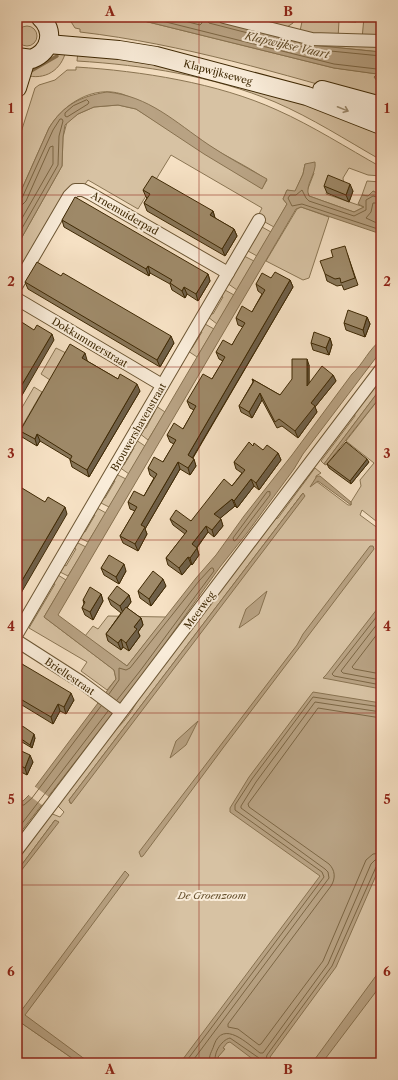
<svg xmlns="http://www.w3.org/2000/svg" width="398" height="1080" viewBox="0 0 398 1080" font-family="'Libre Caslon Text',serif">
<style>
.green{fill:#d7c2a3;stroke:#8b7654;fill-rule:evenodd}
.water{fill:#b8a283;stroke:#887250}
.pier{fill:#f6e1c4}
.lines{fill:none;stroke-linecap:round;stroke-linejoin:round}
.shore{stroke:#7c6644;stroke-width:1}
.stream{stroke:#887250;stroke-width:3.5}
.street-casing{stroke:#6d5734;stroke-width:14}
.secondary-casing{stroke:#3f2904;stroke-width:20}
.street{stroke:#f9ecd9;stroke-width:12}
.secondary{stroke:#f9ecd9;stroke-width:18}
.wall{fill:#887659;stroke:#3f2904}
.shaded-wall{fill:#6f6049;stroke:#3f2904}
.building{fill:#9e8968;stroke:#3f2904}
.oneway{stroke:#9c8a6e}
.grid{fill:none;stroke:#8f2418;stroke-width:1;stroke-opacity:0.55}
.labels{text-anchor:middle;stroke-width:4;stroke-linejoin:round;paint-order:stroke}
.street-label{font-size:10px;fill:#3f2904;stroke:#f9ecd9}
.park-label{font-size:10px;font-style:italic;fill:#654f2c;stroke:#f9ecd9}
.water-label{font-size:11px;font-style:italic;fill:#634d2a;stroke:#f9ecd9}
.neatline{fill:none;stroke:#8f2418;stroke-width:1.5}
.grid-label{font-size:13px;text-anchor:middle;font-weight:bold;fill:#8f2418}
</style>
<rect width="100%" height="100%" fill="#f6e1c4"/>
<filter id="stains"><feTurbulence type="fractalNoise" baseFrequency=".005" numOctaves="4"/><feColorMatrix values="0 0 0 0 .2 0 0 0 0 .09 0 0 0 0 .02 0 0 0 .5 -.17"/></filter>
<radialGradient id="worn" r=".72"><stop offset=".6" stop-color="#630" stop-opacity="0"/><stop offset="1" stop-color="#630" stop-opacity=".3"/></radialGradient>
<g class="green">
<path d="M68 17H128L334 68 378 74 377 81 381 78V102C281 74 183 44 80 32V29L75 28Z"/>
<polygon points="203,17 212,17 285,35 381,44 381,52 311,45"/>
<polygon points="233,17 295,17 293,23 287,27"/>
<polygon points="303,17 356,17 356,22 339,21 338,38 300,31"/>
<polygon points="364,17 381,17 381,36 362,39"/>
<circle cx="27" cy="36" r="10"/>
<path d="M66 50C62 70 45 81 25 75L27 71 50 53Z"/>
<path d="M78 51 111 53 260 86 381 130V160C346 140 312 118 275 102 213 76 144 65 77 61Z"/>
<path d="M76 67C141 71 218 83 277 110 313 126 347 148 381 167V176L368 175 349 168 343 178 344 186 330 181 326 194 364 207 354 212 309 196 307 191 314 173 305 164 303 174 295 192 287 190 283 199 287 204 274 227 263 221 265 218 259 214 262 208 171 155 138 209 88 180 17 278V246L62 166 63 137 67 122 78 114 94 107 118 105 136 109 262 188 267 180C249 167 229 158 211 147 188 131 166 116 141 103 135 100 128 96 122 94 93 85 63 104 49 128L17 200V145L35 88 39 85 55 80 67 70H76Z"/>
<polygon points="367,181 381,182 381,195 373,191 368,196 362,195"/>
<polygon points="301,207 329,217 309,278 303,280 266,261 297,209"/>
<polygon points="262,227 271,232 257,256 248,251 260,228"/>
<polygon points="244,256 254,261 237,290 227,283"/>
<polygon points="225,290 234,295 217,324 208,317 210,313 213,314 223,297 220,296"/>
<polygon points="205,324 214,329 197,357 188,351 189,347 192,348 202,332 199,330"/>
<polygon points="56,348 66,353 50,380 41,374"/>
<polygon points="381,376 381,388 324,464 321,461 355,416 354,411"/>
<polygon points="34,387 42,392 17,435 17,416"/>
<path d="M381 396V525L362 510 360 515 379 529 377 536 381 534V1063H85L17 1015V874L55 820 17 871V857L50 813 60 817 64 812 58 806V803L109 735C122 726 136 708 140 693L272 520 278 518 315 468 321 473 316 476V481L348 505H351V502L361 486 360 480 374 463 346 441ZM303 493 70 803 69 800Z"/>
<polygon points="156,406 165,412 148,440 139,433 143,427 146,428 155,411 153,410"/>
<polygon points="136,440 145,446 129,474 119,467 121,464 124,465 134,448 131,446"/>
<polygon points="116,474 126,479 109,507 101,503 102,497 105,498 115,481 112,480"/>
<polygon points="97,508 106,513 88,542 80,538 82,531 85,532 95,515 92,513"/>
<polygon points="76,542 86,547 68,576 60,572 63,564 66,566 76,549 73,547"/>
<polygon points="58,575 66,580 44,617 114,670 116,679 107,690 81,671 87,662 29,628 55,584 52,583"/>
<polygon points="108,616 166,617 127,666 85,636 93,626 98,629"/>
<polygon points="17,1020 79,1063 17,1063"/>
</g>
<g class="water">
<polygon points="128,17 203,17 311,45 381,52 381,78 377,81 374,77 377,74 334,68"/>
<path d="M107 92C149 96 175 122 209 145 227 157 247 168 267 179L262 189 204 154 136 109 118 105 94 107 78 114 65 125 63 137 62 166 17 246V200L49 128C63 105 81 96 107 92Z"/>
<path d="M315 162C317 173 304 186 309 196L354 212 364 207 358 204 362 195 368 196 373 191 381 195V234L301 207 296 209 58 615 127 666 196 578 216 555 244 516 292 455 352 374C363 364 369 349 381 340V351L303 454 294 469 247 533 220 567 143 674 17 837V801H23L29 795 116 679 114 670 44 617 287 204 283 199 287 190 295 191 303 174 305 164Z"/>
<polygon points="381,388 381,396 326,465 324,464"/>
<polygon points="317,476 320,476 351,502 351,505 318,481 310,487"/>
<polygon points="303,493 305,496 71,804 69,800"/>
<polygon points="370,546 373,546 374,549 223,748 143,856 141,857 139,852 297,645 303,634"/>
<polygon points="267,591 259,614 239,628 246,609"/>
<polygon points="381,604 381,689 323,678 326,675"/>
<polygon points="313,692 381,703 381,864 336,967 270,1057 274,1063 258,1063 230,1042 227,1043 223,1048 225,1049 218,1057 219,1060 222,1063 180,1063 320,876 230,812 230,808 249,777"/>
<polygon points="198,721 186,745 170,758 176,741"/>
<polygon points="55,820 59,822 17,876 17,871"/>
<polygon points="125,871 129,875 25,1015 90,1063 79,1063 17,1020 17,1011 21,1011"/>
<polygon points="381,969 381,985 322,1063 312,1063"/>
</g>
<polygon class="pier" points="34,786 49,797 42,805 27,794"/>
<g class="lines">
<g class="shore">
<polyline points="146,17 334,64 377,69 381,75"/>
<polyline points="169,17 200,25 202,23 201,17"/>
<polyline points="206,17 209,23 310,49 381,56"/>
<polygon points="87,100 89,102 88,104 67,117 65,116 65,113 73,106"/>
<polyline points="381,198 373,196 366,200 366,210 354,216 309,201 306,198 302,190 296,195 290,195 288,198 292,206 302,204 381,230"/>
<polyline points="17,200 22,198 53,130 60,119 62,119 63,121 59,136 58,165 17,237"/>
<polyline points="381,203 373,203 371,212 366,218 381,225"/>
<polyline points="17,205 22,205 26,201 50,147 53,146 53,164 17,227"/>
<polygon points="270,492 270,495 236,540 234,541 233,538 267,492"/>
<polyline points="381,611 332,674 334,676 381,685"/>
<polyline points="381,619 341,671 343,673 381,680"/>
<polyline points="381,629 352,667 354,669 381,674"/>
<polyline points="109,694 119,680 119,668 126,670 130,668 199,581 211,568 213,568 214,571 140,671 117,700"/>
<path d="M381 718 318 708 248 804 249 807 329 864C335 870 336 878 331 886L228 1024V1027L238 1029 259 1045 261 1044 323 961 366 860 373 854 381 853"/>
<polyline points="17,805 24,805 32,798 101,706"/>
<polyline points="17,830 108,711"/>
<polyline points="185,1063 324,877 322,872 235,810 235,805 252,779 313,697 381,707"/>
<polyline points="191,1063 329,878 328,872 325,869 241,808 241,806 256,782 315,702 381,712"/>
<path d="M210 1063C208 1055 212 1052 214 1045 223 1019 248 1044 260 1053H263L328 964 371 864 375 860 381 859"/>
<path d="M216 1063C212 1055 221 1040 230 1038L259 1058 260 1063"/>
<polyline points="269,1063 266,1059 267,1055 332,966 376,867 381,864"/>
</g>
<polyline class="stream" points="31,71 57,56"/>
<defs>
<g id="street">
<polyline points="224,17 312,39 381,41"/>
<polyline points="17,285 69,196 75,190 83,190 91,194 228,273"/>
<polyline points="17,299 162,385"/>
<polyline points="17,634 259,220"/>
<polyline points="17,641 81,682 121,712"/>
<polyline points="17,850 381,369"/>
</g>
<g id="secondary">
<polyline points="48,44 119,50 156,56 307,96 381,125"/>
<path d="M17 57 32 59C51 51 55 31 40 17"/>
<polyline points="17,88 26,59"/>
<polyline points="322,90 381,106"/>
</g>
</defs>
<use href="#street" class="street-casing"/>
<use href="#secondary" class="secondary-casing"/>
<use href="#street" class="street"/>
<use href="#secondary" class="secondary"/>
</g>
<g class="wall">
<polygon points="324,186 353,191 349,202 327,193"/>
<polygon points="143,190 213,211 215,218 234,229 237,236 225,256 147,211 144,203 147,198 146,197"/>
<polygon points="62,220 208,274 210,281 198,301 187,294 185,298 172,290 170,284 150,273 149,276 64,227"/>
<polygon points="347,253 358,285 344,290 342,285 337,286 327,281 325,274"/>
<polygon points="271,278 290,280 293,287 193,458 196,466 190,475 180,469 145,529 147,534 138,551 123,543 120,536 135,511 130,509 128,502 144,496 154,478 150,475 148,468 163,462 174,444 170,442 167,435 183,429 194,410 190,408 187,401 212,379 223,361 219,359 216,352 232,345 243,327 238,325 236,318 252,312 262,294 258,291 256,284"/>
<polygon points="25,282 174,343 160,367 28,289"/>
<polygon points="367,317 370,324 365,337 346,330 344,323"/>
<polygon points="330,338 332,345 329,355 313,350 311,343"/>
<polygon points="87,360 87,361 118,379 140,391 89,477 72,467 70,460 70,459 40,441 37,446 22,437 20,431"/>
<polygon points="309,365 309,383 333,375 336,381 315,407 317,412 298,438 282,426 277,428 262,400 252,418 241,412 239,406 253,382 252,379 280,395"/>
<polygon points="253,446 263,450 278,453 281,460 259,490 254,486 237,508 235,506 220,518 223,526 214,537 208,532 197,548 199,555 192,565 191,564 182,575 168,565 166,558 185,534 173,525 170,519 191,521 232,486 242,473 236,469 234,462"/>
<polygon points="369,462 351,484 329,468 327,464"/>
<polygon points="101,568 126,571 119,584 104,575"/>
<polygon points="166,586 151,606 140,598 138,591"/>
<polygon points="101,594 103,601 93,620 85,615 82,608 84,604 83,600"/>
<polygon points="129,595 131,602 127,608 141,618 143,625 138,632 140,636 129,651 123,647 121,650 108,641 106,634 121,613 111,605 108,598"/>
<polygon points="17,661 74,700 66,714 60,711 53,724 17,702"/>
<polygon points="17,724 35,738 32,748 17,739"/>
<polygon points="17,749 33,762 27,775 17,770"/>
</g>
<g class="shaded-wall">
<polygon points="350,184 353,191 349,202 346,195"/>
<polygon points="213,211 215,218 210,215"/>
<polygon points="234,229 237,236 225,256 222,249"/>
<polygon points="148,266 150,273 149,276 146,269"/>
<polygon points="208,274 210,281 198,301 196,294"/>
<polygon points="290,280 293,287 190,462 188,455"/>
<polygon points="184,287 187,294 185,298 182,291"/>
<polygon points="367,317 370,324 365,337 363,330"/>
<polygon points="52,334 54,340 17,404 17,393"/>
<polygon points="171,336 174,343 160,367 157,360"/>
<polygon points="330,338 332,345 329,355 326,348"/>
<polygon points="85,353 87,360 85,365 82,358"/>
<polygon points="307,359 309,365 309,392 307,386"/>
<polygon points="333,375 336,381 315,407 317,412 298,438 295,431 311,403"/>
<polygon points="137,384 140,391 89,477 87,470"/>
<polygon points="260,393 262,400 252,418 249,412"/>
<polygon points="37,434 40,441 37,446 35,439"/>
<polygon points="278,453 281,460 259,490 256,483"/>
<polygon points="194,459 196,466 190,475 188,468"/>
<polygon points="367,459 369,462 351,484 350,481"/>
<polygon points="178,462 180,469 145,529 147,534 138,551 135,544 141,525"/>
<polygon points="251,479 254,486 237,508 234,501"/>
<polygon points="232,499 235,506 217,521 214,514"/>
<polygon points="65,507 67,514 17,600 17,589"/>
<polygon points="221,519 223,526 214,537 212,530"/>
<polygon points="206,526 208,532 194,551 192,544"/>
<polygon points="197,548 199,555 192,565 190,558"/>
<polygon points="188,557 191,564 182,575 179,568"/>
<polygon points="124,564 126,571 119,584 116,577"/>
<polygon points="163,579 166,586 151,606 149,599"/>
<polygon points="101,594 103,601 93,620 90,612"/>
<polygon points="129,595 131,602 123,613 120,606"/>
<polygon points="141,618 143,625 138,632 140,636 129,651 126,643 134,627"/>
<polygon points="121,639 123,647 121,650 118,643"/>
<polygon points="71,693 74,700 66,714 64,707"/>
<polygon points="58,704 60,711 53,724 51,717"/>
<polygon points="34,734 35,738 32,748 30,745"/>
<polygon points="30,755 33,762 27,775 25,768"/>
</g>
<g class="building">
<polygon points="328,175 350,184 346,195 324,186"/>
<polygon points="152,176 213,211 210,215 234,229 222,249 144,203 150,194 143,190"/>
<polygon points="75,197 208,274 196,294 184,287 182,291 170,283 172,280 148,266 146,269 62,220"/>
<polygon points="345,246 355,278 341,283 340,278 335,279 325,274 320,261 333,257 331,250"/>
<polygon points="37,262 61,276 63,273 171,336 157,360 25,282"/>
<polygon points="275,272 290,280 188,455 194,459 188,468 178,462 141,525 145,527 135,544 120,536 137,507 128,502 134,491 144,496 148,489 157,474 148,468 154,457 163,462 176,440 167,435 174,423 183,429 196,406 187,401 203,374 212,379 225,357 216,352 223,340 232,345 237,336 245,323 236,318 242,306 252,312 256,305 265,290 256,284 262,273 271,278"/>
<polygon points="348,310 367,317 363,330 344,323"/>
<polygon points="20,321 34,330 37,325 52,334 17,393 17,327"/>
<polygon points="314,332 330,338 326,348 311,343"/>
<polygon points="70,344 85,353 82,358 118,379 120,374 137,384 87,470 70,460 72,456 37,434 35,439 20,431"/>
<polygon points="292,359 307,359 307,386 322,366 333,375 311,403 315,406 295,431 279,419 275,422 260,393 249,412 239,406 254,381 252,379 280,395 292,379"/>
<polygon points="249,442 253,446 254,443 263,450 267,445 278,453 256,483 251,479 234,501 232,499 214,514 221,519 212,530 206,526 192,544 197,548 190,558 188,557 179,568 166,558 187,531 170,519 176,510 191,521 224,479 232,486 245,470 234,462"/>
<polygon points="346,442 367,459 350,481 327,464"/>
<polygon points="17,485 45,502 48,497 65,507 17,589"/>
<polygon points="109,555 124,564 116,577 101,568"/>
<polygon points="153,571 163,579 149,599 138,591"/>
<polygon points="117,586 129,595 120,606 108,598"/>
<polygon points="90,587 101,594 90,612 82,608 85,602 83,600"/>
<polygon points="126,607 141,618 134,627 137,629 126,643 121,639 118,643 106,634"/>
<polygon points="17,661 71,693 64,707 58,704 51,717 17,697"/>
<polygon points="17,724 24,727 34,734 30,745 17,736"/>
<polygon points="17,749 30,755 25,768 17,764"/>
</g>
<defs><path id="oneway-shaft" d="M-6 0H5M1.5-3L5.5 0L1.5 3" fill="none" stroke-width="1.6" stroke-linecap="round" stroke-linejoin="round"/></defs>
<use class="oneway" href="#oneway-shaft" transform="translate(343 109) rotate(22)"/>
<path class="grid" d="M199 17V1063M17 195H381M17 367H381M17 540H381M17 713H381M17 885H381"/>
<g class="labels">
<g class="street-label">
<text transform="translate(218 72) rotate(15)" y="4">Klapwijkseweg</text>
<text transform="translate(125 213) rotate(30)" y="4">Arnemuiderpad</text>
<text transform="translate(90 342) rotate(31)" y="4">Dokkummerstraat</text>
<text transform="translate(138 427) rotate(-60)" y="4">Brouwershavenstraat</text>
<text transform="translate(199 610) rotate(-53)" y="4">Meerweg</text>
<text transform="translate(70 676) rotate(34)" y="4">Briellestraat</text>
</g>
<g class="park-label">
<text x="212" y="899">De Groenzoom</text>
</g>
<g class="water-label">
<text transform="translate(287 45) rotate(13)" y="4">Klapwijkse Vaart</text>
</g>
</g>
<rect width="398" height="1080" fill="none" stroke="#f6e1c4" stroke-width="44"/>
<rect x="22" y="22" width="354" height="1036" class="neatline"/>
<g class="grid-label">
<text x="110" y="16">A</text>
<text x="288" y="16">B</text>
<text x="11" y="113">1</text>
<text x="387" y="113">1</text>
<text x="11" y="286">2</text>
<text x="387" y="286">2</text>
<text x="11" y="458">3</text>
<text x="387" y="458">3</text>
<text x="11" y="631">4</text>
<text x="387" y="631">4</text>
<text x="11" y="804">5</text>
<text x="387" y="804">5</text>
<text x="11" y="976">6</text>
<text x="387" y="976">6</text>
<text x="110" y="1074">A</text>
<text x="288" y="1074">B</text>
</g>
<rect width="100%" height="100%" filter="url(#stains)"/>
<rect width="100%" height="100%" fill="url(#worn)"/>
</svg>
